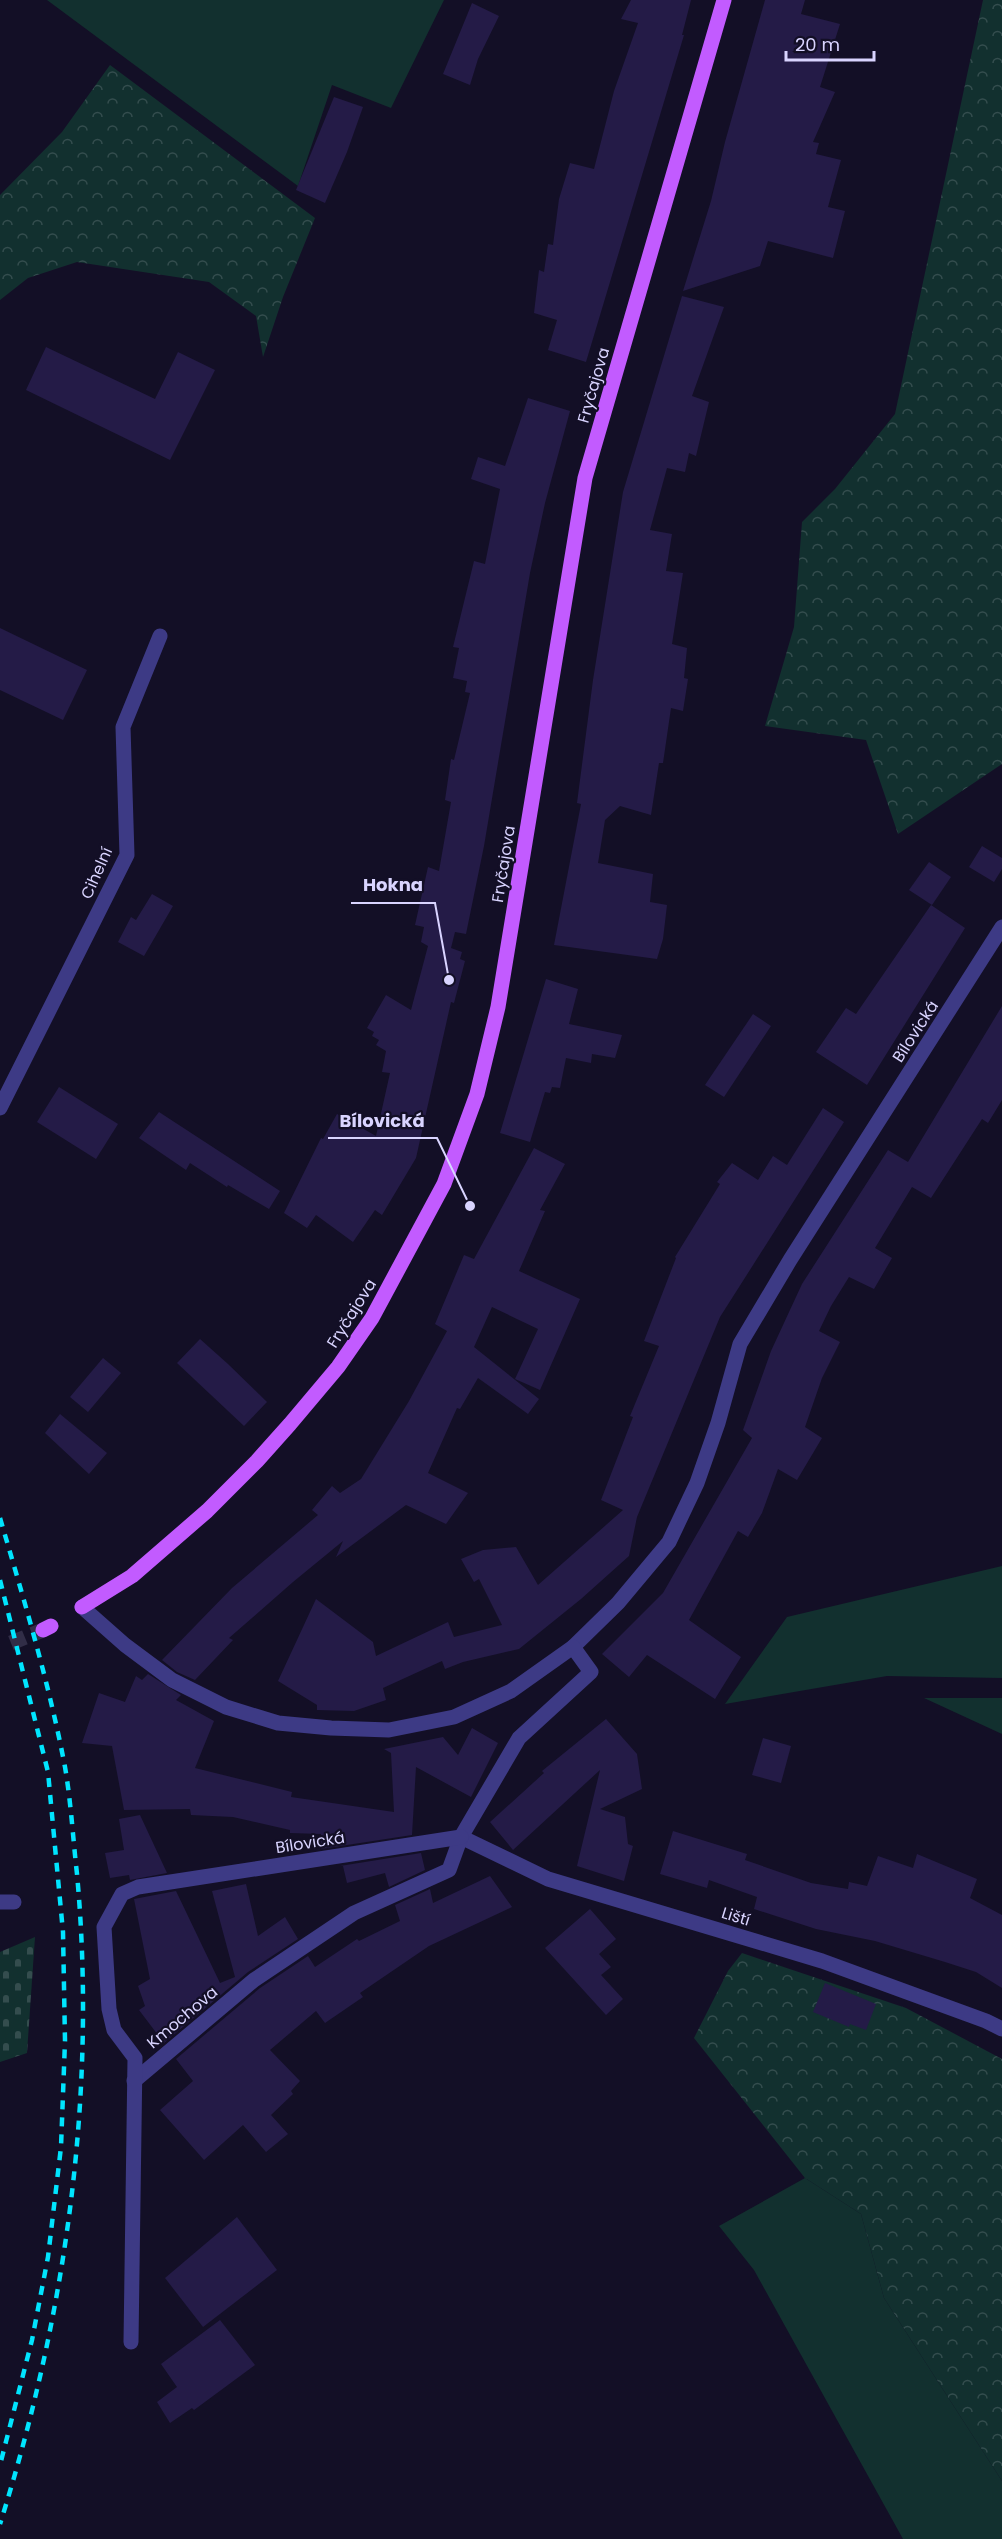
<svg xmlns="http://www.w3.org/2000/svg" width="1002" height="2539" viewBox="0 0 1002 2539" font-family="Poppins,sans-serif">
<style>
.forest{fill:url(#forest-crowns)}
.cemetery{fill:url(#cemetery-stones)}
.garden{fill:#12302f}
.building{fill:#241b47}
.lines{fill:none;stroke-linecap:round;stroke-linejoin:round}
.major-tunnel{stroke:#312d47;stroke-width:15;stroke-dasharray:15 8;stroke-linecap:butt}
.minor{stroke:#3d3a85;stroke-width:15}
.major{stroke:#c25bff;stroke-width:15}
.rail{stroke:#00e5ff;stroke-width:4.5;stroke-dasharray:9 8;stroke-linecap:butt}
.labels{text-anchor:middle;stroke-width:4.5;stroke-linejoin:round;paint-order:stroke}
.street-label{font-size:16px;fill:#d9d4ff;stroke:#130f26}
.leader{fill:none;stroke:#d9d4ff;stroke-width:2}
.callout-dot{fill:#d9d4ff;stroke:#130f26;stroke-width:2}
.callout-label{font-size:18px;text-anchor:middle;font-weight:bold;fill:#d9d4ff;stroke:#130f26;stroke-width:4.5;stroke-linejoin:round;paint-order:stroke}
</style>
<defs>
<pattern id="forest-crowns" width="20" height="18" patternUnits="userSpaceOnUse" patternTransform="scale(1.5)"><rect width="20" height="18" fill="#12302f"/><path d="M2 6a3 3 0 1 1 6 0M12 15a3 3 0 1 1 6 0" fill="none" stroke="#344d4e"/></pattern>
<pattern id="cemetery-stones" width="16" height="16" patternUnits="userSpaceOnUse" patternTransform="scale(1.5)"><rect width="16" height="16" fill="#12302f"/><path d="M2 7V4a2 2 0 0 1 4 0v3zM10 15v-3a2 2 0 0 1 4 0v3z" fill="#344d4e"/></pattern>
</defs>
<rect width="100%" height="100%" fill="#130f26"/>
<g class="forest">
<polygon points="983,0 1002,0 1002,764 898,834 866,740 765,726 794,627 802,522 835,489 895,414"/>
<polygon points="110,65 315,218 283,297 263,357 256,316 209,282 77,262 28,278 0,300 0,195 62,132"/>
<polygon points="742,1953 906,2008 1002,2059 1002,2481 884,2298 861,2214 805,2178 694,2038 728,1971"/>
</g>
<polygon class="cemetery" points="35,1937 27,2053 0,2062 0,1952"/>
<g class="garden">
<polygon points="47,0 444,0 391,108 332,85 298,186"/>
<polygon points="1002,1566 1002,1678 887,1676 725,1704 787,1617"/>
<polygon points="924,1698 1002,1698 1002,1734"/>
<polygon points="805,2178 861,2214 884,2298 1002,2481 1002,2539 903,2539 754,2270 719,2226"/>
</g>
<g class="building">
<polygon points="631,0 691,0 682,35 684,35 586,362 548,350 557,320 534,313 539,270 544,272 548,244 553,245 559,199 570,163 594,169 614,91 638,23 621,19"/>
<polygon points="765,0 805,0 801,14 840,24 820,87 835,92 813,142 819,143 816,154 841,160 828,207 845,211 833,258 768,241 760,266 683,291 711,201 725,142"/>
<polygon points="472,3 499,16 478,59 470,85 443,74"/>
<polygon points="334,97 363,107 347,152 325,203 296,190"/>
<polygon points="682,296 724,307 692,396 709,402 696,456 689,453 685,472 667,468 650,530 672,534 666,571 683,573 672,644 687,648 684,678 688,679 683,711 671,708 663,763 659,763 651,815 620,806 605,820 598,863 653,874 650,902 667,905 663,939 657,959 554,945 581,804 577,803 593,680 623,492"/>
<polygon points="46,347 155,399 178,352 215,370 170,460 26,390"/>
<polygon points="528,398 570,411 545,503 530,573 484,846 466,934 455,932 451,948 462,952 460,959 465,961 454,1003 451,1002 416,1158 382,1215 375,1210 353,1242 316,1215 307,1228 284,1213 321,1138 323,1139 337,1114 376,1136 390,1073 382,1072 386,1051 376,1045 379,1040 372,1036 374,1032 367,1028 386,995 411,1010 428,946 421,942 424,927 415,925 428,867 439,871 451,802 445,800 451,759 454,760 470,693 465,692 467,681 453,678 459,648 453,647 474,561 485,564 500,489 471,479 478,457 505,466"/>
<polygon points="0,628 87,670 63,720 0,690"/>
<polygon points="982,846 1002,858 1002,869 994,882 969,867"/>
<polygon points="929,862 951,877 932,905 909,890"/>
<polygon points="152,894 173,906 144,956 118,942 131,917 136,920"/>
<polygon points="931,905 965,928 867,1085 816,1052 846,1008 856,1014"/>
<polygon points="546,979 578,989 569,1024 622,1035 615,1058 592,1054 591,1063 566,1058 560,1088 552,1087 550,1093 545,1092 530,1142 500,1133"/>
<polygon points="1002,1006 1002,1100 988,1123 982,1119 931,1198 912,1187 875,1248 892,1258 874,1289 849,1277 831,1306 819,1331 840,1342 822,1378 805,1427 822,1438 797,1480 778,1469 762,1513 748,1537 738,1531 689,1620 741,1657 715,1699 647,1655 629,1677 602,1654 663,1593 752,1438 743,1430 771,1351 802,1284 888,1150 908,1162"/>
<polygon points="753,1014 771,1026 724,1097 705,1085"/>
<polygon points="59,1087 118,1124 96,1159 37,1122"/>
<polygon points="823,1108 844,1122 720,1317 637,1517 629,1556 581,1599 519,1649 463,1662 445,1669 442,1661 383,1688 386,1700 354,1711 317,1710 317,1705 278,1681 316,1599 373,1642 376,1656 448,1622 454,1637 502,1625 479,1579 474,1582 461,1559 483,1550 516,1547 538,1585 623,1510 601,1500 633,1417 630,1416 659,1346 644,1341 676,1258 675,1257 720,1184 717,1182 732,1163 758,1180 773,1156 787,1165"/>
<polygon points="159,1112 280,1191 269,1209 228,1185 227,1187 190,1163 186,1170 139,1138"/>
<polygon points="534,1148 565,1164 540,1210 545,1211 519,1271 580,1299 540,1390 515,1379 538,1329 492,1307 474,1347 539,1399 528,1414 478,1378 460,1409 457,1408 428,1473 468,1493 446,1524 406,1505 336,1557 343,1541 293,1582 229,1638 233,1640 195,1680 177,1672 162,1660 232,1588 318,1515 312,1510 332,1486 340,1493 361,1479 409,1401 447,1331 435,1324 464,1255 474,1259"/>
<polygon points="200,1339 228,1364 267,1402 244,1426 177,1363"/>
<polygon points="103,1358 121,1373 88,1412 70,1397"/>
<polygon points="60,1414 107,1453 89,1474 45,1433"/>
<polygon points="148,1674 181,1695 176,1700 214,1721 195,1768 292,1792 291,1797 394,1812 391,1753 384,1749 443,1737 458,1755 472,1728 498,1743 471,1797 416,1767 412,1835 321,1849 321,1834 290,1833 290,1830 233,1817 191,1815 190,1809 124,1810 112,1746 82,1743 99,1693 125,1702 136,1676 142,1680"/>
<polygon points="606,1719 637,1754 642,1789 600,1809 625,1817 628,1844 633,1846 624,1881 577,1866 600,1770 513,1850 490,1822 544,1773 542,1771"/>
<polygon points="763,1738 791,1746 781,1783 752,1775"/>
<polygon points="140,1815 167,1873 130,1880 129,1875 110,1878 105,1853 124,1850 119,1819"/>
<polygon points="673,1831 747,1854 745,1860 811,1883 848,1889 849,1882 867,1886 878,1856 913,1868 917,1854 977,1879 970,1898 1002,1915 1002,1988 976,1972 945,1962 875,1941 816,1929 754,1909 757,1897 709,1880 707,1888 660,1874"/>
<polygon points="421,1853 425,1870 389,1887 385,1873 347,1883 343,1866 340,1866"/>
<polygon points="490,1876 512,1907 429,1946 360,1993 363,1997 325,2023 316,2011 270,2050 300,2081 291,2091 293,2094 271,2115 288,2134 266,2152 243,2125 204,2160 160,2110 193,2081 176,2059 260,1988 308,1956 315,1967 357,1939 359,1941 400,1921 395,1905 430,1889 433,1903"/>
<polygon points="246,1884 258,1936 285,1917 298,1939 248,1972 164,2043 139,2010 145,2006 138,1986 150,1979 134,1899 176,1891 220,1983 235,1977 212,1891"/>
<polygon points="590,1909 616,1939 599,1954 611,1967 601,1975 623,1999 606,2015 545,1948"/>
<polygon points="825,1983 876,2004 866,2030 850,2024 849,2027 813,2012"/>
<polygon points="237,2217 277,2270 203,2327 165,2278"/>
<polygon points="220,2320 255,2365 194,2410 192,2408 170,2423 157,2402 177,2387 161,2364"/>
</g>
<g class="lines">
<polyline class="major-tunnel" points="11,1643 43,1630"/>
<g class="minor">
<polyline points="0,1108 127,855 123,727 160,636"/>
<polyline points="82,1607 125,1645 172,1680 226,1707 278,1723 331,1728 389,1730 454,1717 511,1691 573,1647 618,1603 669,1542 697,1483 718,1423 740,1344 790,1260 1002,927"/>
<polyline points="461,1837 548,1879 822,1961 986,2021 1002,2029"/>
<polyline points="0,1902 14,1902"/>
<polyline points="134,2081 254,1980 354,1913 449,1870 461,1837 519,1738 591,1672 573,1647"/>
<polyline points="131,2342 135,2058 114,2030 109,2009 104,1927 122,1894 138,1887 461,1837"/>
</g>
<g class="major">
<polyline points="82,1607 132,1576 207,1511 257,1461 290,1424 338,1367 372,1318 444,1184 477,1094 498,1007 585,478 724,0"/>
<polyline points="43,1630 51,1626"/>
</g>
<g class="rail">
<path d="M0 1518C24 1600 49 1683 65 1767 71 1802 73 1839 77 1874 97 2094 66 2314 0 2524"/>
<polyline points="0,1580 48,1772 63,1932 65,2041 61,2147 48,2257 32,2340 0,2465"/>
</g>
</g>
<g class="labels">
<g class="street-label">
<text transform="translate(593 385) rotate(-74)" y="6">Fryčajova</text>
<text transform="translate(503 864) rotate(-81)" y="6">Fryčajova</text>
<text transform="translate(96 873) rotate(-66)" y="6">Cihelní</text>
<text transform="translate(915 1031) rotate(-57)" y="6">Bílovická</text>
<text transform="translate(351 1313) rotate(-58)" y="6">Fryčajova</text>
<text transform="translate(310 1842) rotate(-9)" y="6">Bílovická</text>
<text transform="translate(736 1916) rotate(17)" y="6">Liští</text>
<text transform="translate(182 2017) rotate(-40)" y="6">Kmochova</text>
</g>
</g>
<path class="leader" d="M449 980L435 903H351M470 1206L437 1138H328"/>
<g class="callout-dot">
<circle cx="449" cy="980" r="6"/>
<circle cx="470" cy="1206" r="6"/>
</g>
<g class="callout-label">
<text x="393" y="891">Hokna</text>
<text x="382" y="1127">Bílovická</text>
</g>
<path d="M786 51v9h88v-9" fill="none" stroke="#d9d4ff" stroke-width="3"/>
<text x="795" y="51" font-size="18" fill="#d9d4ff" stroke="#130f26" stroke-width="4.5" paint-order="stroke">20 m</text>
</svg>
